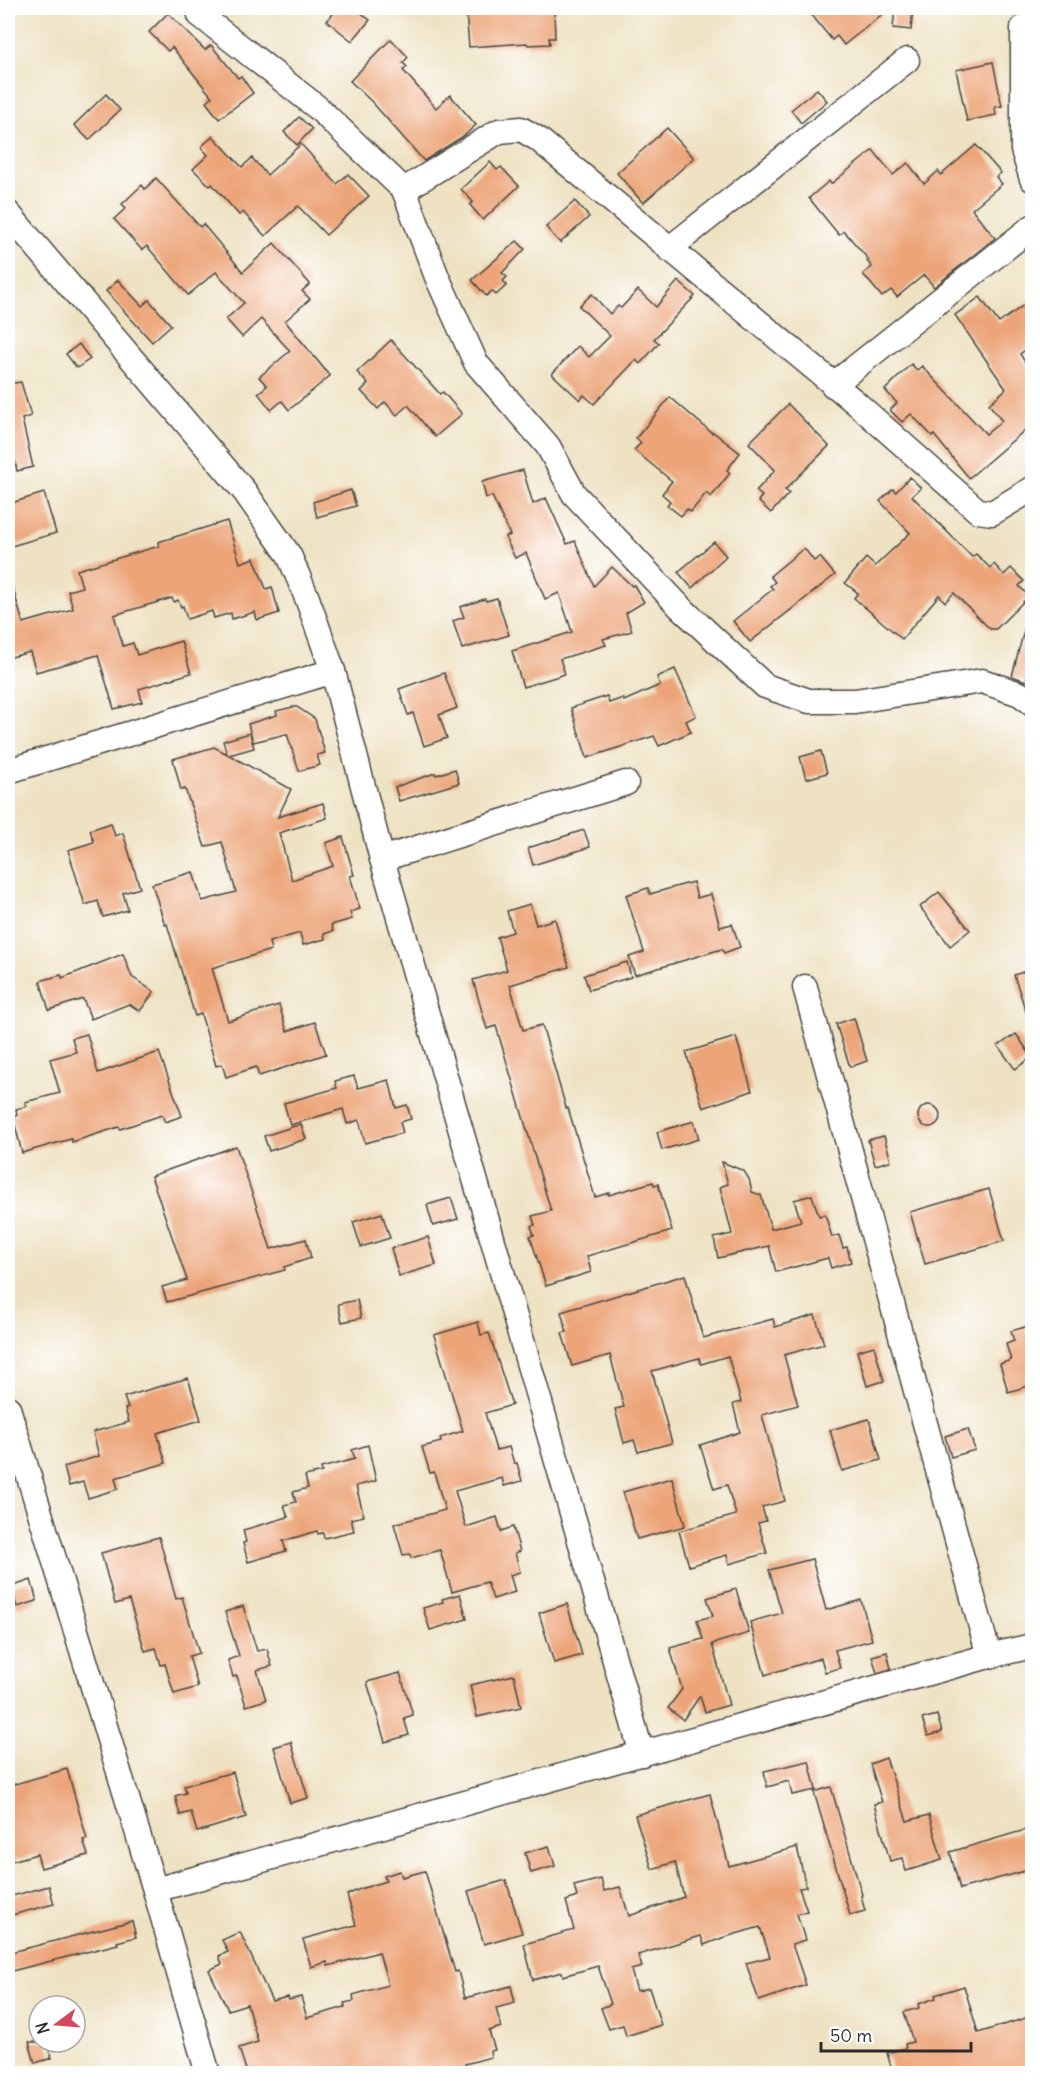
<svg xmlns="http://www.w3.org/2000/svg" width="1040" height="2081" viewBox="0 0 1040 2081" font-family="Delius,sans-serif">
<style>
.building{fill:#eca478}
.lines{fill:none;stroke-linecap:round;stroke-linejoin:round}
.minor-casing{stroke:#484642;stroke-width:27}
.minor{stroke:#fff;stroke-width:24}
</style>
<rect width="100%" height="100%" fill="#fff"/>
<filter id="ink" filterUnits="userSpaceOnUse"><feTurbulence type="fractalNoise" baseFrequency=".0167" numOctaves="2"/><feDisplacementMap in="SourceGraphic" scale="12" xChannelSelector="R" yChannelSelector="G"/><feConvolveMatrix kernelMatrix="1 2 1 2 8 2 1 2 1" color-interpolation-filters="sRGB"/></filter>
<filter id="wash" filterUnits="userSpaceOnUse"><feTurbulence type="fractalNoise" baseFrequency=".008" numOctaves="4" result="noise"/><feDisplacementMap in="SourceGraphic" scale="24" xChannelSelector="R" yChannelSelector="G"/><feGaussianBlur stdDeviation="1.35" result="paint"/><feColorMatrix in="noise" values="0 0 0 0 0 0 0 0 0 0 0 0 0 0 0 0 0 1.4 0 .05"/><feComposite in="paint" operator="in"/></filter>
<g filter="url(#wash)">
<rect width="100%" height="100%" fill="#eee2c3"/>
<g id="blocks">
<g class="building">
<polygon points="338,8 355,8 370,20 352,41 327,21"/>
<polygon points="483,8 554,8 555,38 549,38 550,44 528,45 527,43 469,47 466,12 483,11"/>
<polygon points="806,8 890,8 844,45 837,36 832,40"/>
<polygon points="895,8 913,8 911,30 893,28"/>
<polygon points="168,13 205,50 211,45 238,78 241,76 253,93 219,119 206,102 212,97 172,47 168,51 149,32"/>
<polygon points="391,39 408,57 403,63 407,67 403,70 436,108 450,95 476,125 465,135 424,161 372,102 350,81"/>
<polygon points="993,62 1002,106 995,107 996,115 967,121 956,70"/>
<polygon points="817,89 827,101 801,123 791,110"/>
<polygon points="106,94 120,110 89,140 74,125"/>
<polygon points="299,117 312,129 297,145 284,132"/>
<polygon points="667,128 694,158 643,203 617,173"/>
<polygon points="213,136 242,167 252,158 267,175 301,144 337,184 348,174 369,196 326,235 298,206 265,236 243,212 239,215 212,184 210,186 193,169 208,155 201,147"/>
<polygon points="976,145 1001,173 996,177 1002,184 972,209 995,238 934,287 924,275 897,297 891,290 882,297 863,274 872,267 867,261 869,260 844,231 839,235 809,198 829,181 831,184 873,150 893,175 908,163 924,184 938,171 941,175"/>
<polygon points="490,162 497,170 501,167 519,186 483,220 470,205 473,202 461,189"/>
<polygon points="156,178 200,227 203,224 243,272 274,243 310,284 302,291 310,299 285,321 330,376 289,410 282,401 271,410 258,393 267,386 259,377 290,351 261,319 242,337 226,319 244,303 216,272 188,295 147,246 142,250 114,219 126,208 122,204 142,185 145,189"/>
<polygon points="575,201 589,217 560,243 546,227"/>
<polygon points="517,241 525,249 502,273 507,277 503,281 507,285 496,295 492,291 486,296 472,280"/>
<polygon points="118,280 142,306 149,300 171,325 152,342 106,291"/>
<polygon points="678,281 695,296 654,339 659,343 640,364 636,360 594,404 584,395 580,400 552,374 578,346 589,357 610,336 579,306 592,294 610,314 618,306 621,308 638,290 656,307"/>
<polygon points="980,297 999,323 1032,299 1032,345 1020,354 1032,373 1032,424 969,478 934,435 932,436 911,414 902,422 890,410 897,403 885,390 911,364 917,370 922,366 986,434 1002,421 989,404 1006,389 955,315"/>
<polygon points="391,340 440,394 443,392 462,414 435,437 408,405 397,415 385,402 378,409 361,391 368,384 357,372"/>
<polygon points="79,344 90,359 77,368 66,354"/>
<polygon points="21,382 31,416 22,419 33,467 17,471 8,427 8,384"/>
<polygon points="670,397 712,433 713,432 740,453 727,470 730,473 711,497 706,493 691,512 687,509 681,516 667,505 670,501 662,494 672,481 634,450 641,443 636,438"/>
<polygon points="788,404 829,446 785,490 789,493 771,513 758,501 762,496 756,491 775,470 749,443"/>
<polygon points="523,470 533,504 546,498 567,544 575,541 594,586 612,567 632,586 634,585 644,602 626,613 632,631 603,639 606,645 560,659 565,674 523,687 512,651 572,632 559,593 545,599 526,553 515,558 505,537 510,535 492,496 486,498 482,482"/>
<polygon points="910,477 921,488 912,496 972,557 976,554 990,568 994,564 1004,575 1011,568 1024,581 1019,586 1029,596 996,629 990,629 954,593 945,602 939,595 902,639 854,598 858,593 845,583 866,558 875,566 910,533 880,501 893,489 896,492"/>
<polygon points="351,490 356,506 317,517 313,502"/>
<polygon points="44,493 56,533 8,547 8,504"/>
<polygon points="227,521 240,563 254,558 266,589 272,587 279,613 257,620 255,612 232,619 231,613 214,618 212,611 187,619 183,606 181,607 178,600 174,602 172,598 114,615 123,646 133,643 137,655 181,641 191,673 139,689 142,702 114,709 98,655 36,672 30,652 8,658 8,586 12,585 23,623 73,609 68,591 82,587 77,570 159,546 158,542"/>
<polygon points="714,542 726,556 692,588 678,572"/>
<polygon points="804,548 814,561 820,557 835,575 750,642 733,621 773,589 770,586 775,582 770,576"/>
<polygon points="497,598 509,635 462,649 453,621 464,617 460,607 485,599 486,601"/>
<polygon points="1027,619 1032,620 1032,658 1026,681 1012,676"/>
<polygon points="675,669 696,716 686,721 691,732 659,746 654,736 587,758 571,708 607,696 609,703 623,698 624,701 660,685 657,677"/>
<polygon points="444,673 457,708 439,715 447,738 424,746 413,713 408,715 399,689"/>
<polygon points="293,707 297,707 315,719 325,753 317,755 320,765 299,771 287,734 253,742 248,724 277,715 276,711"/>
<polygon points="250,733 254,748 229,755 291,789 278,817 323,803 327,818 279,833 292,880 333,866 326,843 343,837 354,875 350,876 360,909 350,912 352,919 331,925 333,931 324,934 325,939 303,945 300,933 269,942 271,950 212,968 228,1021 279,1005 287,1031 315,1022 326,1054 259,1076 256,1067 226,1077 222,1064 216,1066 201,1014 195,1016 167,924 165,925 152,884 193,872 202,901 236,892 222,842 205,847 185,789 181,790 173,759 214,747 227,754 223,741"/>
<polygon points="821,751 827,773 806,779 800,757"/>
<polygon points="455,769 459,783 399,801 395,787 435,773 436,775"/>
<polygon points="111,823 115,836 123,833 140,888 123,893 128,910 103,917 98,901 85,905 68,850 94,842 90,830"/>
<polygon points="584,830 590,847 533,865 528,848"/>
<polygon points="693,882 697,898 711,894 720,927 732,924 740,947 724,953 722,949 635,975 629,957 644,952 626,895 648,888 650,894"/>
<polygon points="939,892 970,930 950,946 920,907"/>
<polygon points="530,904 536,925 555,919 569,967 510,985 523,1030 542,1025 566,1108 568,1108 595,1197 609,1193 609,1195 653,1182 654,1185 658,1184 672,1231 587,1256 591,1272 546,1286 530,1236 534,1235 531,1226 535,1225 532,1216 551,1211 496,1026 487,1029 473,980 507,970 497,937 513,932 507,911"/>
<polygon points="123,954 132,977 154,992 140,1011 129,1004 91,1019 83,999 49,1010 40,981 61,975 62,978"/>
<polygon points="627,962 631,977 589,990 584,975"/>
<polygon points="1032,969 1032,1020 1029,1021 1014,975"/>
<polygon points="854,1018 867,1061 850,1067 836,1024"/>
<polygon points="87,1034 98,1073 159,1052 182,1116 165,1122 162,1115 120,1129 119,1127 72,1142 71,1139 22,1153 13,1117 17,1116 16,1109 27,1106 25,1102 60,1093 50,1059 76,1052 72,1038"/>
<polygon points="1016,1034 1032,1057 1015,1069 998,1046"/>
<polygon points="736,1037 752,1091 703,1108 686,1052"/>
<polygon points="354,1076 358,1088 389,1080 396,1108 407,1105 411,1119 400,1122 403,1133 365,1143 359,1120 347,1124 343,1109 290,1125 284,1103 337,1088 335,1081"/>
<circle cx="929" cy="1116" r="11"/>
<polygon points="694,1121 699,1139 662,1150 657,1132"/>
<polygon points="301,1124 306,1139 269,1151 264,1136"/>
<polygon points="884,1136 891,1161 875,1165 868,1140"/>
<polygon points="236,1146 271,1249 306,1239 311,1258 284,1267 285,1270 167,1302 162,1287 187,1280 151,1176"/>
<polygon points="722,1162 744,1171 749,1179 752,1192 761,1195 771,1229 801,1221 794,1200 812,1195 819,1216 825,1214 832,1237 839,1235 843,1248 847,1247 851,1262 831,1268 828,1258 776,1272 769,1246 718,1258 714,1238 732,1234 720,1187 728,1184"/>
<polygon points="989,1189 1004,1241 925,1264 910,1212"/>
<polygon points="451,1198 458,1219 433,1226 427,1205"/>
<polygon points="382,1213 390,1238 361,1247 353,1222"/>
<polygon points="428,1237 436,1265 399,1276 391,1248"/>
<polygon points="685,1275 703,1338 773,1319 775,1327 815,1315 824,1344 784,1355 798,1405 762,1415 785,1501 762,1507 766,1521 758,1523 767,1553 729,1564 727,1555 689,1566 679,1531 736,1515 727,1485 714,1489 700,1445 740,1432 733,1404 741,1402 728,1356 701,1364 699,1358 652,1371 672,1443 638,1452 634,1440 624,1443 615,1409 624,1407 610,1355 572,1366 562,1333 567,1332 561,1312"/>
<polygon points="357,1300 361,1318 342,1322 338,1304"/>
<polygon points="478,1322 481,1335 489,1333 512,1405 485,1413 496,1450 509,1447 514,1463 517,1463 522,1481 504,1486 502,1478 455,1491 466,1527 497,1517 501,1531 513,1527 520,1551 515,1553 520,1572 510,1575 515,1592 493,1599 487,1582 452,1592 440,1550 411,1558 410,1554 403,1555 394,1524 445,1510 434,1472 430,1473 422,1447 441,1442 440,1438 463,1431 434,1335"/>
<polygon points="1025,1327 1029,1337 1032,1336 1032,1385 1008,1392 1000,1364 1011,1360 1006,1344 1014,1341 1011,1331"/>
<polygon points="874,1346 884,1381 867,1386 857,1351"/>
<polygon points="188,1378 201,1420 157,1433 166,1463 115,1478 118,1489 88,1498 83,1482 69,1486 64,1467 99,1456 93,1432 129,1422 125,1409 128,1408 124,1397"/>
<polygon points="869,1419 881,1460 842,1471 830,1430"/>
<polygon points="968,1429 975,1450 951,1457 945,1436"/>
<polygon points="368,1445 376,1481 356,1486 364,1516 351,1519 354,1531 324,1538 323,1533 318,1534 317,1531 283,1541 286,1551 248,1562 243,1543 246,1542 243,1530 288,1517 284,1505 296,1502 293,1492 308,1488 305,1476 322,1472 321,1468 355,1459 352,1450"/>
<polygon points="672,1478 685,1526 637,1539 623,1492"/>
<polygon points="159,1537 176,1599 182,1597 199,1653 189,1656 198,1687 174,1694 165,1664 161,1665 156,1648 145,1651 129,1600 115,1604 101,1553"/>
<polygon points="812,1559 826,1610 861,1600 872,1640 835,1650 840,1668 825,1672 821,1658 765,1675 750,1622 782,1613 769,1570"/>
<polygon points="31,1580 37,1601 17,1607 11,1587"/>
<polygon points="736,1589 749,1633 712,1644 729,1705 705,1712 700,1696 683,1720 668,1708 682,1689 670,1648 703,1639 697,1620 713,1616 707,1598"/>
<polygon points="460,1594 467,1619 430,1630 423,1608 443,1602 442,1599"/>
<polygon points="567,1604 582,1655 554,1663 539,1613"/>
<polygon points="243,1606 257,1651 267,1649 272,1666 257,1670 266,1700 246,1706 237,1676 233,1677 228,1660 239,1656 225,1612"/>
<polygon points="887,1652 891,1669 877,1673 872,1656"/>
<polygon points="400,1673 413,1715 404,1718 409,1735 385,1742 367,1682"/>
<polygon points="514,1675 521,1707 477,1717 470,1685"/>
<polygon points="937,1715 942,1732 928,1736 922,1719"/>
<polygon points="291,1742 308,1798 290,1803 274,1747"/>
<polygon points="886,1758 907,1821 929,1815 942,1860 906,1871 902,1858 890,1861 874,1804 882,1802 870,1764"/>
<polygon points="809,1761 816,1790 792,1795 789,1781 767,1787 764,1771"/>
<polygon points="67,1769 87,1839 83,1840 88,1855 41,1868 37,1854 8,1862 8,1786"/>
<polygon points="233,1772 246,1817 197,1832 191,1812 180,1815 175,1796 186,1793 184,1786"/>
<polygon points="831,1787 862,1895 861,1896 865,1911 850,1915 814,1792"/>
<polygon points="710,1794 729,1866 797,1847 806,1887 799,1888 807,1911 797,1914 805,1940 792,1944 806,1985 759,2001 746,1963 770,1957 760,1927 722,1938 704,1945 701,1936 638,1955 642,1967 631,1970 637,1991 649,1988 661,2025 626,2036 623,2025 609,2029 601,2008 611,2004 598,1966 563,1976 562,1972 533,1980 524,1944 574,1930 566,1901 577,1897 574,1886 601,1879 604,1891 620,1887 629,1916 684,1897 675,1862 652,1869 635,1815"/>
<polygon points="1032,1828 1032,1869 960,1889 950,1852"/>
<polygon points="549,1846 555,1866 531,1873 525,1853"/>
<polygon points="400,1871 402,1877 425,1871 455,1972 458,1971 465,1998 511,1986 515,2003 496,2008 501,2027 489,2031 495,2050 490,2051 491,2057 465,2064 468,2073 379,2073 378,2068 355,2073 247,2073 239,2048 258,2042 247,2004 228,2010 209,1970 222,1964 219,1956 228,1952 222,1940 240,1932 272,2001 288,1997 289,2000 301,1997 307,2018 345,2007 344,2003 354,2001 353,1995 388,1985 379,1952 328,1966 327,1962 311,1967 303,1939 356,1925 347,1895 360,1889 386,1881 384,1876"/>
<polygon points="506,1880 522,1933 484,1944 468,1891"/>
<polygon points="49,1886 54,1904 8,1916 8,1897"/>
<polygon points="132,1921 136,1937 117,1942 118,1944 8,1972 8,1953"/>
<polygon points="964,1986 978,2033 1032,2016 1032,2073 893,2073 887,2053 906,2048 905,2044 913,2042 904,2012 919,2008 918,2004 936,1998 935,1995"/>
<polygon points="29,2042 47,2042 52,2058 35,2063"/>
</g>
</g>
</g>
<g filter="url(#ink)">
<use href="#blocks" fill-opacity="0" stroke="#484642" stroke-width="1.5"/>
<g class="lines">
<defs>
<g id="minor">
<polyline points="199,8 200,15 318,108 404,190 437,277 476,363 548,446 574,494 680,607 765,686 809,701 855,701 982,681 1020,694 1032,703"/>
<polyline points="1032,23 1023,28 1023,150 1032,179"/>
<polyline points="404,190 499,131 521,129 538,139 855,402 978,511 992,513 1032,489"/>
<polyline points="8,213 245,492 289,555 307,598 333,671 382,859 642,1754"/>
<polyline points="669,249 907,60"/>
<polyline points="833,385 1032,227"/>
<polyline points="8,771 333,671"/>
<polyline points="382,859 626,783"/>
<polyline points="805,987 989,1656"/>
<polyline points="8,1408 155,1890 208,2074"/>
<polyline points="155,1890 989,1656 1032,1646"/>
</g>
</defs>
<use href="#minor" class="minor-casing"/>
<use href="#minor" class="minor"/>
</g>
</g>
<rect width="1040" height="2081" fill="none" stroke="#fff" stroke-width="30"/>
<g transform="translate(57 2024) rotate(254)"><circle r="28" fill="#ffffff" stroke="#aaaaaa" stroke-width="1.5"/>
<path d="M0-4.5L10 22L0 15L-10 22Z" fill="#d1495b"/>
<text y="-9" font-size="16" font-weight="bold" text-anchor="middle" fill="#2b2b2b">N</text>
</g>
<path d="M821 2042v9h150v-9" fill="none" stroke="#2b2b2b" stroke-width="3"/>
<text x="830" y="2042" font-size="18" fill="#2b2b2b" stroke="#ffffff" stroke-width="4.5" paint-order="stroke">50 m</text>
</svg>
